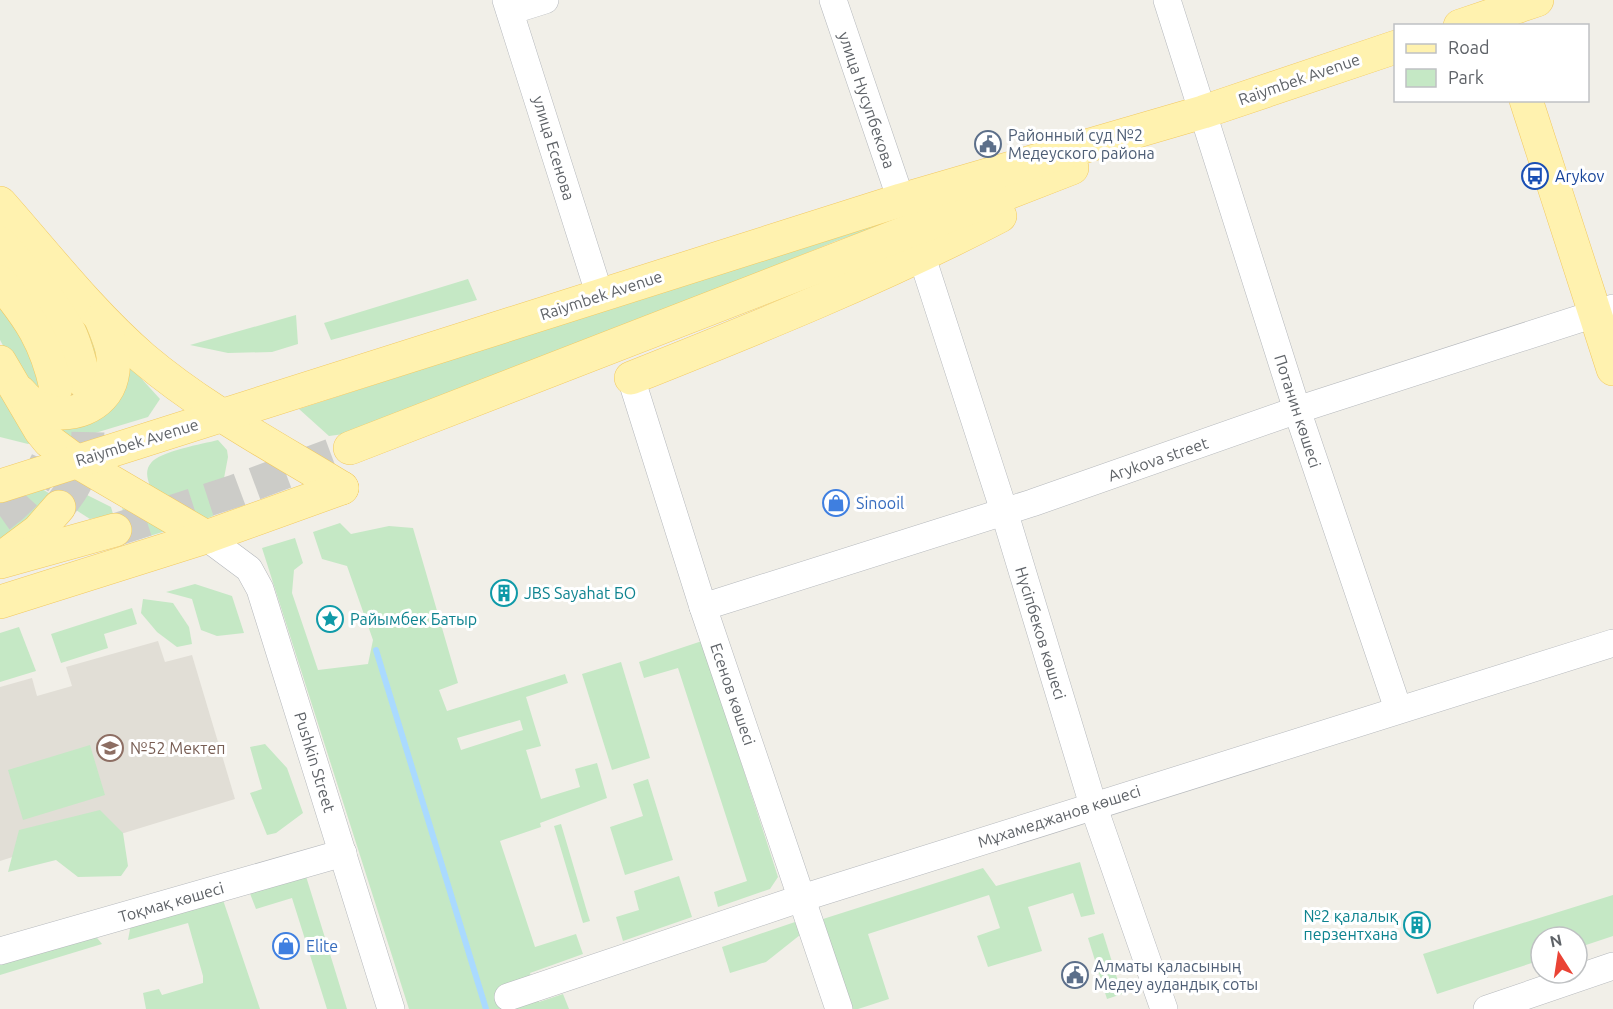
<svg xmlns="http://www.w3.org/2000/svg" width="1613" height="1009" viewBox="0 0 1613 1009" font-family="Ubuntu,sans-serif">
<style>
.education{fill:#e1ded6}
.green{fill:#c5e8c5;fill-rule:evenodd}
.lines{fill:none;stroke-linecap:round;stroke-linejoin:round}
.stream{stroke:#aadaff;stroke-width:6}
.major-tunnel{stroke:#ccccc8;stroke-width:33;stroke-dasharray:33 16;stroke-linecap:butt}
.minor-casing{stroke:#b5b8bc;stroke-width:28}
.major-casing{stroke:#f2c960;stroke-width:34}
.minor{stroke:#fff;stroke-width:27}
.major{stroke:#fff2af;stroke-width:33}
.labels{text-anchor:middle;stroke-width:6;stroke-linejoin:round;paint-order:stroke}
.street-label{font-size:16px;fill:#5f6368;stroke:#fff}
.service-label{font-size:16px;fill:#4e5e75;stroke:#fff;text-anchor:start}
.transit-label{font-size:16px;fill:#164399;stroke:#fff;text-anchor:start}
.shop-label{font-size:16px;fill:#366cbe;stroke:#fff;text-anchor:start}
.culture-label{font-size:16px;fill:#0d838f;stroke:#fff;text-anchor:start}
.education-label{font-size:16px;fill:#785e54;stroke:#fff;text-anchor:start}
</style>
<rect width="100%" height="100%" fill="#f1efe8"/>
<polygon class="education" points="158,641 165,662 192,655 235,799 88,844 85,834 0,861 0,687 32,678 37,696 72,686 66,667"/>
<g class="green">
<polygon points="1036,171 836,241 673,307 344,434 329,436 299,409"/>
<polygon points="468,279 477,300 331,340 324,323"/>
<polygon points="0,301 75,304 106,355 67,406 20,377 0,340"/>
<polygon points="296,315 298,344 272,352 228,353 190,345"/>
<polygon points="129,365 160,399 148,417 72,440 58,431"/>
<polygon points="0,383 35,442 28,444 0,437"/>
<path d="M218 440 227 450 228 457 218 510 213 516 203 520 150 486C147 478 145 470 151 463 160 451 203 444 218 440Z"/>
<polygon points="73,488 111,507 113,514 90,519 54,496 39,513 0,540 0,506 42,489 52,495"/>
<polygon points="122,508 166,531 133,541"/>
<path d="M340 523 351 534 389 526 413 528 458 683 439 690 447 711 565 674 568 683 526 697 541 746 526 750 541 799 580 787 575 769 597 763 607 798 540 823 541 827 500 841 535 947 576 934 583 954 530 973 539 1002 563 994 569 1009H409L262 548 295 538 303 563 294 570 292 593 318 670 368 664 373 640 347 566 322 559 313 532ZM520 720 523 730 461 750 457 738Z"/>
<polygon points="195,584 232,596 244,633 217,636 201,630 192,599 166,592"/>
<polygon points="143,599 173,603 189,627 192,644 177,647 157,632 141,613"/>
<polygon points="132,608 137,624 104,634 108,648 61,663 51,634"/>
<polygon points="19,627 36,671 0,682 0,633"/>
<polygon points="702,641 778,877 770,889 718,907 714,892 747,881 678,668 644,678 639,662"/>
<polygon points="621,662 650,758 612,770 582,674"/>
<polygon points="265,744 287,768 303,813 276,833 267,835 250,793 262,789 250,747"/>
<polygon points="90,745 105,795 23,820 8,770"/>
<polygon points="648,779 673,860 625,875 610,827 643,816 633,784"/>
<polygon points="100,810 123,833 128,866 121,876 78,877 56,860 8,872 19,830"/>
<polygon points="561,824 588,915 590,921 583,923 554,826"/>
<polygon points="1080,862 1095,914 1081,917 1073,893 1028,907 1042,951 988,967 977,936 1000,928 989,895 868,934 889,999 858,1009 851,1009 823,919 983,868 996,886"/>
<polygon points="305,873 347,1009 327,1009 292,898 256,909 249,891"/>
<polygon points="679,876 692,917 623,941 616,917 639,910 634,891"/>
<polygon points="1613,895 1613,936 1577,948 1577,937 1541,937 1541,960 1437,994 1423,954"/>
<polygon points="222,897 260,1009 146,1009 143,993 159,989 162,995 203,983 203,976 188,923 128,940 131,924"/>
<polygon points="795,922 800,935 766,962 730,973 722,947"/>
<polygon points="93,933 102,944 0,975 0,960"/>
<polygon points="1103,933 1122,994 1107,999 1088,938"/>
</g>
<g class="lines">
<polyline class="stream" points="376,650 486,1009"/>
<g class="major-tunnel">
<path d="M59 507C65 499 71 492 75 484 93 453 88 416 85 383"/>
<path d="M0 516C20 502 37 483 47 461"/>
<polyline points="115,530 235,491 350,448"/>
</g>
<defs>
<g id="minor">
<polyline points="506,0 600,296"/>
<polyline points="833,0 901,200"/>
<polyline points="1167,0 1297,410 1398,709"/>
<polyline points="510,11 545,0"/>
<polyline points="922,257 1004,511 1093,805 1164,1009"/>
<polyline points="631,378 703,607 839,1009"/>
<polyline points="206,537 249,569 260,589 391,1009"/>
<polyline points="703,607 1032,503 1297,410 1613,308"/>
<polyline points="0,951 343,853"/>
<polyline points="508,997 802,898 1613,643"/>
<polyline points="1487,1009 1613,966"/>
</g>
<g id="major">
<polyline points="1460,26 1537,0"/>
<polyline points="1526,100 1613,369"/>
<path d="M0 203C46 255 91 313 143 358 203 409 275 447 342 488"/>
<path d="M0 243C25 271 52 300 70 333 77 348 81 366 85 383"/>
<path d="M0 282C30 318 46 342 56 388"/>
<polyline points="0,362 40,430 49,441 76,461 206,537"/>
<path d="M631 378C757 328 881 278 1000 216"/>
<path d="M20 392C26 399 32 405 41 409 68 420 105 408 112 377 117 357 109 338 101 319"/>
<polyline points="350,448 1072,168"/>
<polyline points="0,486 901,200 1203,112 1396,47"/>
<polyline points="7,554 38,531 59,507"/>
<polyline points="0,562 115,530"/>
<polyline points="0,602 206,537 342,488"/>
</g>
</defs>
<use href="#minor" class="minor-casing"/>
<use href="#major" class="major-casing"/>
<use href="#minor" class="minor"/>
<use href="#major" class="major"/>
</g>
<defs>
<symbol id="civic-ring" viewBox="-11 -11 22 22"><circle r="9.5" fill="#fff" stroke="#5c6f8a" stroke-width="1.5"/><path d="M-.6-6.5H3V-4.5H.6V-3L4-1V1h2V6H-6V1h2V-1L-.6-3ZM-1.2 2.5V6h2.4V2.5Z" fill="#5c6f8a"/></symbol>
<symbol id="bus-ring" viewBox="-11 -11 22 22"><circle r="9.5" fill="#fff" stroke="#1a4fb4" stroke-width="1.5"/><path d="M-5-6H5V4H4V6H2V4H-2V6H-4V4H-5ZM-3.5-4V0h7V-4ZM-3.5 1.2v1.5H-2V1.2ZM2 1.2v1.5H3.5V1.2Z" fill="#1a4fb4"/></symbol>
<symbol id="shop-ring" viewBox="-11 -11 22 22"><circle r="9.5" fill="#fff" stroke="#3f7fe0" stroke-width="1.5"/><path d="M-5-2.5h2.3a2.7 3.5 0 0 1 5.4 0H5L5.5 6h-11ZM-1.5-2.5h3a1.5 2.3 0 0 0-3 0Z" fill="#3f7fe0"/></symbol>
<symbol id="building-ring" viewBox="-11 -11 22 22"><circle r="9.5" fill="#fff" stroke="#0f9aa8" stroke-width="1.5"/><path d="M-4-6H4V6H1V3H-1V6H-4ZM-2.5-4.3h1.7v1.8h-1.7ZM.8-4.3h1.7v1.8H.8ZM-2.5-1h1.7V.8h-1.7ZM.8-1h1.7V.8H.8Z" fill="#0f9aa8"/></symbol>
<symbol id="sight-ring" viewBox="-11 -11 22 22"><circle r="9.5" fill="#fff" stroke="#0f9aa8" stroke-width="1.5"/><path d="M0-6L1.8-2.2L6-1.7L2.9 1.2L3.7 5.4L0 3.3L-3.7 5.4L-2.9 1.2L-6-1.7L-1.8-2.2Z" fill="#0f9aa8"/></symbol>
<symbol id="school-ring" viewBox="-11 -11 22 22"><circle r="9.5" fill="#fff" stroke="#8d6e63" stroke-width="1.5"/><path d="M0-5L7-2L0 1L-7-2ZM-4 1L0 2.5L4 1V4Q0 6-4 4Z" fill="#8d6e63"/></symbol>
</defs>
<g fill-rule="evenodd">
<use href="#civic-ring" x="973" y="129" width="30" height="30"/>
<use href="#bus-ring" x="1520" y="161" width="30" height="30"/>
<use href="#shop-ring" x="821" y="488" width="30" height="30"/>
<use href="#building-ring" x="489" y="578" width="30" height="30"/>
<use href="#sight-ring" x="315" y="604" width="30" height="30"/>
<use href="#school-ring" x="95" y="733" width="30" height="30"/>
<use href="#building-ring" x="1402" y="910" width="30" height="30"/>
<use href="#shop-ring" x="271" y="931" width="30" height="30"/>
<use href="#civic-ring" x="1060" y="960" width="30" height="30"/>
</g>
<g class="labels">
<g class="street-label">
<text transform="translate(1299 79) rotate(-19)" y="6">Raiymbek Avenue</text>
<text transform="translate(867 100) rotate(71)" y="6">улица Нусупбекова</text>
<text transform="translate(554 148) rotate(73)" y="6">улица Есенова</text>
<text transform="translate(601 295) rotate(-18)" y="6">Raiymbek Avenue</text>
<text transform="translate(1298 411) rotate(72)" y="6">Потанин көшесі</text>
<text transform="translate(137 442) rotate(-17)" y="6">Raiymbek Avenue</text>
<text transform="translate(1158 459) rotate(-19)" y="6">Arykova street</text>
<text transform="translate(1041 633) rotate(73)" y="6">Нүсіпбеков көшесі</text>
<text transform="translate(733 694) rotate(71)" y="6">Есенов көшесі</text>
<text transform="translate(315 762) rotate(73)" y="6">Pushkin Street</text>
<text transform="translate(1059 816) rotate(-18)" y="6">Мұхамеджанов көшесі</text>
<text transform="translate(171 902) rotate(-16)" y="6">Тоқмақ көшесі</text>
</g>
<g class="service-label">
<text x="1008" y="141">Районный суд №2<tspan x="1008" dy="18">Медеуского района</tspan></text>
<text x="1094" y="972">Алматы қаласының<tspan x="1094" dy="18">Медеу аудандық соты</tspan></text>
</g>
<g class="transit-label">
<text x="1555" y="182">Arykov</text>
</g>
<g class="shop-label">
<text x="856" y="509">Sinooil</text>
<text x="306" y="952">Elite</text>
</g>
<g class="culture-label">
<text x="524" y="599">JBS Sayahat БО</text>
<text x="350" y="625">Райымбек Батыр</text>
<text x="1398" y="922" text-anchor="end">№2 қалалық<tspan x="1398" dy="18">перзентхана</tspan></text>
</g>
<g class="education-label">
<text x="130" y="754">№52 Мектеп</text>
</g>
</g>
<rect x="1394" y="24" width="195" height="78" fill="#ffffff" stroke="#bfc1c3" stroke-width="1.5"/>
<rect x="1406" y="44" width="30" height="9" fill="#fff2af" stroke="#bfc1c3" stroke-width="1.5"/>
<text x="1448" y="54" font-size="18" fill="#5f6368">Road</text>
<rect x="1406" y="69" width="30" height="18" fill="#c5e8c5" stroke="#bfc1c3" stroke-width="1.5"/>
<text x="1448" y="84" font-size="18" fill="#5f6368">Park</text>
<g transform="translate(1559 955) rotate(348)"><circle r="28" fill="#ffffff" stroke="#bfc1c3" stroke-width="1.5"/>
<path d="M0-4.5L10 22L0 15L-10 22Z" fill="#ea4335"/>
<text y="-9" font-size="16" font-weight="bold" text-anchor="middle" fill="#5f6368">N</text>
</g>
</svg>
